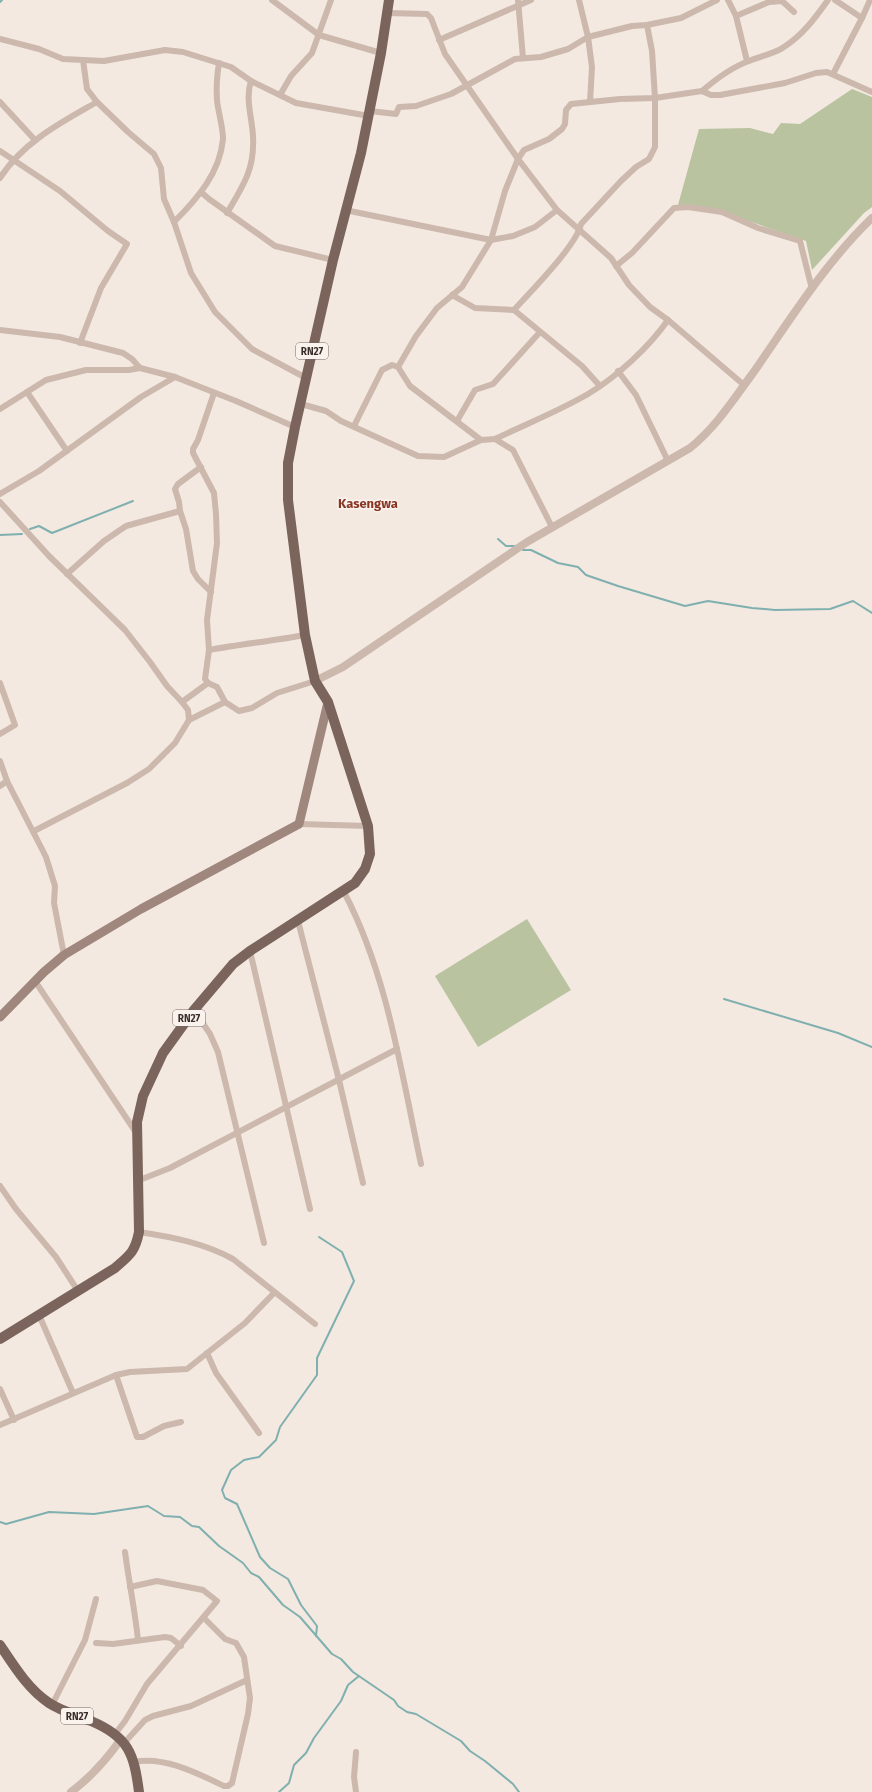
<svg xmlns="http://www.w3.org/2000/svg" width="872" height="1792" viewBox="0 0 872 1792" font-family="'Fira Sans',sans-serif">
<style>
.green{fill:#b9c3a0}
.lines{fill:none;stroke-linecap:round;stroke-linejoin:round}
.stream{stroke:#7fb0af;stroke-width:2}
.minor{stroke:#ccb8ac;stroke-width:6}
.tertiary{stroke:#ccb8ac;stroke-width:8}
.secondary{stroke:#a0877d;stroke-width:9}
.primary{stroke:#7b645c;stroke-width:10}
.labels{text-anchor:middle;stroke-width:3;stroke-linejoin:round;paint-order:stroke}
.shield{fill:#faf3ed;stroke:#746965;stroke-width:1}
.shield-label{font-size:10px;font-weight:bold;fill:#3a2e2b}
.quarter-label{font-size:13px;font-weight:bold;fill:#893524;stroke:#faf3ed}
</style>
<rect width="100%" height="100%" fill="#f3e9e0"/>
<g class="green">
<polygon points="852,89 872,97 872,207 864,213 812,270 806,241 720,211 678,205 699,129 750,128 773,134 781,123 800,124"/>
<polygon points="527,919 571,990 478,1047 435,976"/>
</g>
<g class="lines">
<g class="stream">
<polyline points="0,2 2,0"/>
<polyline points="30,529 39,526 52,533 133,501"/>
<polyline points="0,535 22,534"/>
<polyline points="498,539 506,546 515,546"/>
<polyline points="523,550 531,550 558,563 578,567 586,575 618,586 685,606 708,601 752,608 775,610 830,609 853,601 872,613"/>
<polyline points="724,999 838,1033 872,1047"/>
<polyline points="0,1522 6,1524 49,1512 94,1514 148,1506 164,1516 180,1517 192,1526 199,1527 219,1546 243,1563 251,1573 259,1577 283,1605 300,1617 332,1654 341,1659 353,1672 394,1700 398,1706 407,1712 416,1714 461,1741 470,1751 485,1761 513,1784 519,1792"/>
<polyline points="316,1636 317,1626 301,1605 288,1579 270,1568 260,1557 237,1504 225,1498 222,1490 231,1470 244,1460 259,1457 276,1440 280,1427 317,1375 317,1358 354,1281 342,1252 319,1237"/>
<polyline points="279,1792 289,1783 294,1765 306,1753 314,1738 341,1701 348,1685 359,1676"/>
</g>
<g class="minor">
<polyline points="272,0 319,35 381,53"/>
<polyline points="518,0 523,58"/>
<polyline points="579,0 588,37 592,67 590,102"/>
<polyline points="728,0 736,16 747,61"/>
<polyline points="835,0 862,18"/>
<polyline points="387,13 427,14 431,18 445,54 518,159 557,210 611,258 629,285 650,307 668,320 744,385"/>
<polyline points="736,16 769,2 782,1 794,12"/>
<polyline points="0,39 39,49 63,59 83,60 104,61 165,50 183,52 231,67 251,81 296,103 369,116"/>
<polyline points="439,40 531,0"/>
<polyline points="83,60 87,89 97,102 128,132 154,154 161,168 164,199 174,222 191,273 215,312 252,349 306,378"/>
<polyline points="833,74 862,18 870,0"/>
<path d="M702 91C716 79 732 67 749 61 760 56 774 54 784 47 803 35 815 18 828 0"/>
<polyline points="280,95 291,76 312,53 331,0"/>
<polyline points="0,102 35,140"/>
<polyline points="370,111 396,114 399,107 416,106 451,94 515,59 541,57 568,49 588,37 632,26 647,25 681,18 717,0"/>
<polyline points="0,151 60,191 108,231 127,244 101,288 80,343"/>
<path d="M0 178C23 142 62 122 97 102"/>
<polyline points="201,192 209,199 275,246 333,260"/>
<polyline points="345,210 491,240 513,236 535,227 557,210"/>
<path d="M227 213C243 186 255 169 253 136 252 117 245 99 251 81"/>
<path d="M174 222C197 199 220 173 223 139 223 126 218 112 217 100 216 87 217 75 219 63"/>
<polyline points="616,266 632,253 674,208 688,207 722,212 758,228 800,241 812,289"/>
<polyline points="452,295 475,308 514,310 582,366 600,386"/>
<path d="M514 310C530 292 577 245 581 224L621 181 636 167 649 159 655 147V98L652 51 647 25"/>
<polyline points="0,330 60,337 123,353 132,359 140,368 175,377 236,401 295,427"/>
<polyline points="398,367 416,336 437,308 462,287 491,240 505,191 518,159 524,150 549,139 562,129 565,124 566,110 571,104 620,99 655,98 702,91 711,95 720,95 785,83 816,73 827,72 872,92"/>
<polyline points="618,371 636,395 668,461"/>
<polyline points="27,392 67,451"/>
<polyline points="214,393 198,440 193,449 193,453 214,493 216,514 217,543 207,620 209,650 205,679 208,683 217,687 225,702 239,711 252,708 277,693 315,681"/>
<path d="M301 404 326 411 341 421 418 456 444 457 481 440 495 439C526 424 559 411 588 394 618 376 649 347 668 320"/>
<polyline points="0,409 46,380 86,370 129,370 140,368"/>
<polyline points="457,421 475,390 493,384 540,332"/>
<polyline points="354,426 382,370 392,365 398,367 410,386 481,440"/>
<polyline points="495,439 513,450 552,527"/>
<polyline points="0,494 39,471 141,397 175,377"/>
<polyline points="0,502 49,556 125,630 150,662 167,686 182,702 188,710 189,720 175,743 149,769 127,783 34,831"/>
<polyline points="180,511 186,529 193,571 198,579 211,592"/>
<polyline points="67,574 104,541 126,526 180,511 179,502 175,489 178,484 201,467"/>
<path d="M209 650C241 644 273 641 305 635"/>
<polyline points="0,683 15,725 0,734"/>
<polyline points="182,702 208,683"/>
<polyline points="189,720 225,702"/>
<polyline points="0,761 7,781 46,857 55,886 54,903 64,955"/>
<polyline points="0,786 7,781"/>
<polyline points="299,824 368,826"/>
<path d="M344 892C388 976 401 1072 421 1164"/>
<polyline points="298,921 339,1080 363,1183"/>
<polyline points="250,951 310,1209"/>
<polyline points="35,981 137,1134"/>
<polyline points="194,1010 210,1034 218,1052 264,1243"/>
<polyline points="137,1181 170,1168 397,1049"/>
<polyline points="0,1186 16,1209 56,1257 78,1291"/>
<path d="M139 1232C172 1237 204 1243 233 1259L315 1324"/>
<polyline points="39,1315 73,1393"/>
<polyline points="207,1353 216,1373 259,1433"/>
<polyline points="116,1375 137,1437 143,1437 164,1426 181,1422"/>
<polyline points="0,1389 14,1420"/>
<polyline points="0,1425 116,1375 130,1372 187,1369 245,1323 274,1293"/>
<path d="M125 1552C129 1582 135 1611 138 1640"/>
<polyline points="96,1643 113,1644 165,1637 171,1638 181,1646"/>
<polyline points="52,1705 85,1640 96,1599"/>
<polyline points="115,1734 125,1721 147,1684 217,1601 203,1590 157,1581 130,1587"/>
<polyline points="125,1742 145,1720 153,1716 191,1706 247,1680"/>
<polyline points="356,1752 354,1777 356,1792"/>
<path d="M134 1762C164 1756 197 1773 224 1786H228L232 1783 248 1714 250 1698 244 1657 236 1643 225 1639 204 1618"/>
</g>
<g class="tertiary">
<path d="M315 681 343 667 527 542 690 448C716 427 733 400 753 373 790 320 825 263 872 218"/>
<path d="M71 1792C91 1777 107 1759 121 1739"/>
</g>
<polyline class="secondary" points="0,1017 44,972 64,955 141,909 299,824 328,702"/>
<g class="primary">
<path d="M0 1339 115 1268C130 1255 135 1252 139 1232L137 1122 143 1096 163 1053 194 1010 233 964 250 951 355 883 365 869 370 854 368 826 328 702 315 681 305 635 288 500V463L295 427 333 260 361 153 381 53 389 0"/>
<path d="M0 1645C14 1666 28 1689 49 1703 63 1712 77 1715 91 1721 129 1737 134 1754 139 1792"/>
</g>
</g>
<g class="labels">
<g class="shield">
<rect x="296" y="343" width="32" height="16" rx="3"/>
<rect x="173" y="1010" width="32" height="16" rx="3"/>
<rect x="61" y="1708" width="32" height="16" rx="3"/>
</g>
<g class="shield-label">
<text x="312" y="355">RN27</text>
<text x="189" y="1022">RN27</text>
<text x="77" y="1720">RN27</text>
</g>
<g class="quarter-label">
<text x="368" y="508">Kasengwa</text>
</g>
</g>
</svg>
